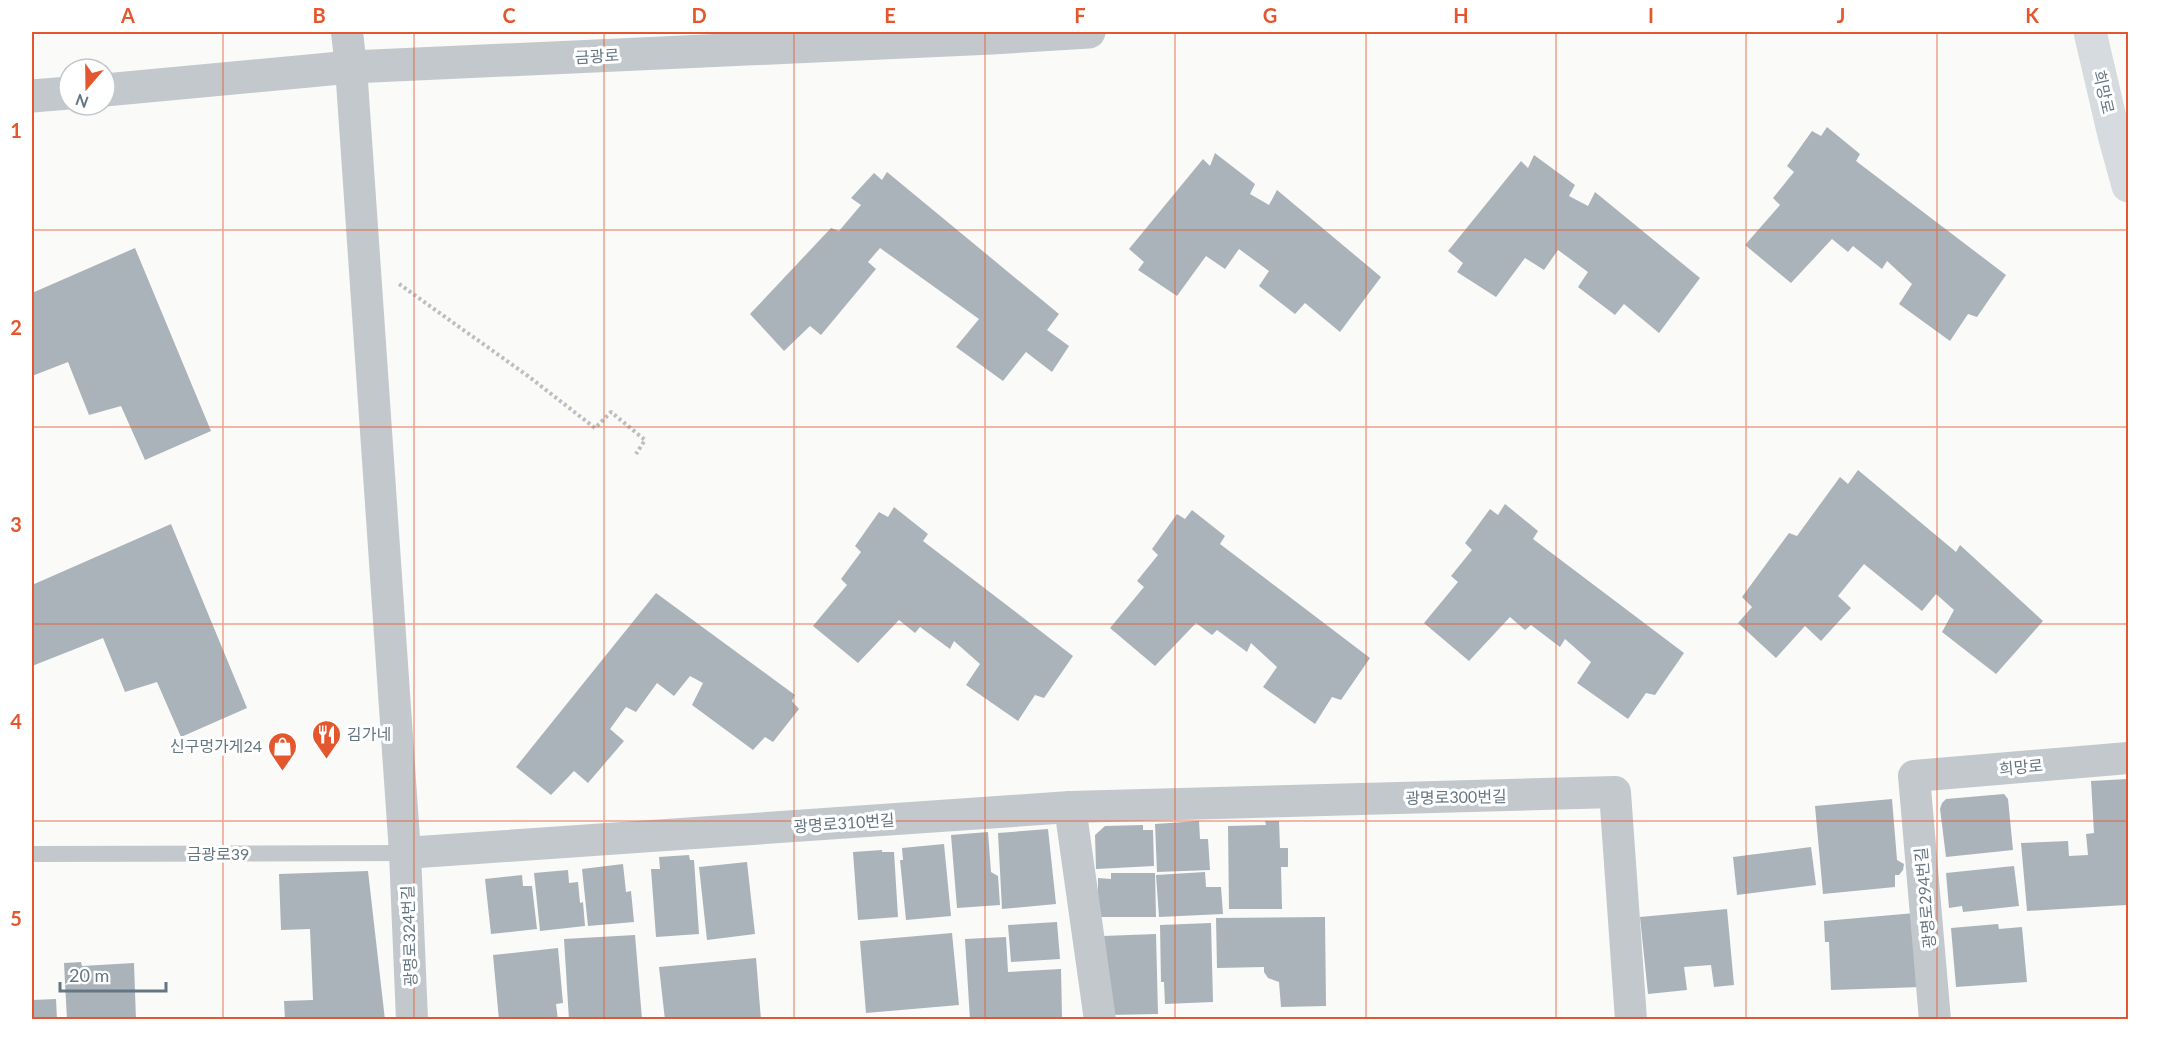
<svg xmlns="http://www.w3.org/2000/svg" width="2160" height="1051" viewBox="0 0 2160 1051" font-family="Lato,'Noto Sans KR',sans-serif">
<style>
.building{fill:#aab3b9}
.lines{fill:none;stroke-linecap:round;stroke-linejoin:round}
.path{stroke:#bbbfc2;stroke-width:4;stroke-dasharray:3 3;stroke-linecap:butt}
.service{stroke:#c3c8cc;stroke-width:16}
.minor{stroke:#c3c8cc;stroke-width:32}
.tertiary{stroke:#c3c8cc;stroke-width:33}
.secondary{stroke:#d6dbdf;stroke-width:33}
.grid{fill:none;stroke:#e4572e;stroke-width:1.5;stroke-opacity:0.55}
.labels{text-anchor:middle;stroke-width:6;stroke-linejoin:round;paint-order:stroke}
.street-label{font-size:16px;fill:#657683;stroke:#fff}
.poi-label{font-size:16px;fill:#657683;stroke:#fff;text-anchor:start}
.neatline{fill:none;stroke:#e4572e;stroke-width:2}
.grid-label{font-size:20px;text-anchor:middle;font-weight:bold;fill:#e4572e}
</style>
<rect width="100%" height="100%" fill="#fafaf8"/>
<g class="building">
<polygon points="1827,127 1860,154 1856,161 2006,275 1977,317 1968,314 1950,341 1899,304 1912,284 1887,261 1882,269 1853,246 1848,252 1832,239 1791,283 1745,245 1780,205 1773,198 1794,172 1787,166 1812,131 1821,136"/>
<polygon points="1215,153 1255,184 1250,194 1269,205 1277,190 1381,277 1340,332 1305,303 1295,314 1259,286 1269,271 1239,249 1225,269 1206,256 1177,296 1138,270 1144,262 1129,249 1203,159 1210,166"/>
<polygon points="1534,155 1575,185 1569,196 1588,206 1595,192 1700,278 1659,333 1624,304 1615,315 1578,287 1588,272 1558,250 1544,270 1525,258 1496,297 1457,272 1463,263 1448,251 1521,161 1528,168"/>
<polygon points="887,172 1059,314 1047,330 1069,346 1052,372 1026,352 1003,381 956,347 979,319 880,248 868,262 876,269 821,335 810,326 784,351 750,314 831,228 839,231 861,205 851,198 874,173 882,180"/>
<polygon points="135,248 211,431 145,460 121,406 89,415 68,362 32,376 32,293"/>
<polygon points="1858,470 1956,552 1960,545 2043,621 1996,674 1942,632 1954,610 1936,594 1922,611 1864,564 1838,596 1851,608 1821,641 1805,626 1776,658 1738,623 1752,607 1742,597 1789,533 1797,536 1840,477 1848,484"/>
<polygon points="1505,504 1538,531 1533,539 1684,653 1655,695 1646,693 1628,719 1577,683 1591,662 1565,639 1560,647 1531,625 1525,630 1510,617 1469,661 1424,623 1458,582 1451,576 1472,550 1465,543 1490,509 1498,515"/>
<polygon points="894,507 928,534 923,541 1073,656 1044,698 1035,695 1018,721 966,685 980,664 954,641 950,649 920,627 915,633 899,620 858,663 813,626 847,585 841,579 861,552 855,546 879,512 888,517"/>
<polygon points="1192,510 1225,536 1220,544 1370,658 1341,700 1332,697 1315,724 1263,687 1277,667 1251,643 1247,652 1217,630 1212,635 1196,623 1155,666 1110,628 1144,587 1137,581 1158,555 1152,549 1177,514 1185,519"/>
<polygon points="171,524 247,708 181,737 157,682 125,692 103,638 32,666 32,585"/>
<polygon points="656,593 795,695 792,701 799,709 773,742 765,737 753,750 692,705 703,683 690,676 674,696 657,683 636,712 626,707 610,729 624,741 588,783 574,771 551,795 516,767"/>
<polygon points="2128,779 2128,910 2126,910 2126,905 2027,911 2021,843 2068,841 2069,856 2088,855 2086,834 2094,833 2091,781"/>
<polygon points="2004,794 2008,799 2013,850 1946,857 1940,809 1942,803 1946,799"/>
<polygon points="1892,799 1897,860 1904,864 1903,870 1899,875 1895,875 1895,887 1823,894 1815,806"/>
<polygon points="1199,821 1200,839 1208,839 1210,870 1157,872 1155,824"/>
<polygon points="1265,821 1279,821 1280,848 1288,848 1288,867 1281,867 1282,909 1229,909 1228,826 1266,825"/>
<polygon points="1143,825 1143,830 1153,830 1154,866 1096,869 1095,835 1105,826"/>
<polygon points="1048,829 1056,904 1002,909 998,833"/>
<polygon points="988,832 991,872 998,876 1000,905 957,908 951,835"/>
<polygon points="944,844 951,916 906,920 900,860 903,860 902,848"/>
<polygon points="1811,847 1816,885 1737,895 1733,857"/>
<polygon points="882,850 882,852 894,852 898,917 858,920 853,852"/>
<polygon points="689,855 690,860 694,860 699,934 656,937 651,869 660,869 659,857"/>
<polygon points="747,862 755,934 707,940 699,867"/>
<polygon points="623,864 626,892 631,891 634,922 588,926 582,869"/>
<polygon points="2014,866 2019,906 1963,912 1962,906 1949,908 1946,873"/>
<polygon points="568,870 569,883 578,882 580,903 583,902 585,926 540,931 534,873"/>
<polygon points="368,871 385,1020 285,1020 284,1001 313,1000 310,929 281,930 279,874"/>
<polygon points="1205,872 1206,887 1221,887 1223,914 1159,917 1156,875"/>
<polygon points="1111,873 1155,873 1156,917 1098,917 1098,878 1111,879"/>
<polygon points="522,875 523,886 532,886 537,929 491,934 485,879"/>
<polygon points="1727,909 1734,985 1714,987 1711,965 1684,967 1687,990 1648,994 1640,917"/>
<polygon points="1915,913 1921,987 1831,990 1829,942 1825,942 1824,921"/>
<polygon points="1325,917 1326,1006 1281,1007 1279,982 1268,978 1264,972 1264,967 1217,968 1216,918"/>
<polygon points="1057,922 1060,959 1011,962 1008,925"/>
<polygon points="1211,923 1213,1002 1165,1004 1164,982 1161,982 1160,925"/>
<polygon points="1998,924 1999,929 2022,927 2027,982 1956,987 1951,928"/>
<polygon points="952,933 959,1005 866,1013 860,941"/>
<polygon points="1156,934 1158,1014 1108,1015 1103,936"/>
<polygon points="635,935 642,1019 569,1020 564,939"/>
<polygon points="1006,937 1008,972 1061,969 1062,1017 970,1020 965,939"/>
<polygon points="558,948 563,1003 556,1004 558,1020 499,1020 493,955"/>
<polygon points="756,958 761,1020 665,1020 659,967"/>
<polygon points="81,962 82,966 134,963 136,1020 67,1020 64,963"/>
<polygon points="56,999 57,1020 32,1020 32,1000"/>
</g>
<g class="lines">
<polyline class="path" points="399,284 528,376 595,428 611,412 645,440 636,454"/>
<polyline class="service" points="32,854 405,853"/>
<g class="minor">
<polyline points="347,32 351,67 405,853 412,1020"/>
<polyline points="1070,807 1100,1020"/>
<polyline points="405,853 1070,807 1615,792 1631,1020"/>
<polyline points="1935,1020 1914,776 2128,758"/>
</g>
<g class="tertiary">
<polyline points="105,90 351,67 992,38 1089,32"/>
<polyline points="32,96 69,93"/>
</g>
<polyline class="secondary" points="2090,32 2114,135 2128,186"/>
</g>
<path class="grid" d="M223 32V1020M414 32V1020M604 32V1020M794 32V1020M985 32V1020M1175 32V1020M1366 32V1020M1556 32V1020M1746 32V1020M1937 32V1020M32 230H2128M32 427H2128M32 624H2128M32 821H2128"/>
<defs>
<symbol id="restaurant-pin" viewBox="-11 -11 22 30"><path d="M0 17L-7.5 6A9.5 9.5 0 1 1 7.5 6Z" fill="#e4572e" stroke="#fff"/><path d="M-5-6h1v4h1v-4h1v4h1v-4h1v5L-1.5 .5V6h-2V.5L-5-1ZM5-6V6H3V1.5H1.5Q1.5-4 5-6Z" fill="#fff"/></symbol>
<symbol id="shop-pin" viewBox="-11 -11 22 30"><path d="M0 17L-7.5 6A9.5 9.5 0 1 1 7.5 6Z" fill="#e4572e" stroke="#fff"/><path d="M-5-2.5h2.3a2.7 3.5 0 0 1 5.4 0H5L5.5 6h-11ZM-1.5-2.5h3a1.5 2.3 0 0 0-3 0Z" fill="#fff"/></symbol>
</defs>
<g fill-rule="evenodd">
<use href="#restaurant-pin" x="310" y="718" width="33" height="45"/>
<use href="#shop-pin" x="266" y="730" width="33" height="45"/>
</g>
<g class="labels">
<g class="street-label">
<text transform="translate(597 56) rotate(-3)" y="6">금광로</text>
<text transform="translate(2104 92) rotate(77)" y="6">희망로</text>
<text transform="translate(2021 767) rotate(-5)" y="6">희망로</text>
<text transform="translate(1456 797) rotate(-1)" y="6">광명로300번길</text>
<text transform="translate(844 823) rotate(-4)" y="6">광명로310번길</text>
<text x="218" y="860">금광로39</text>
<text transform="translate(1925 898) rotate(-95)" y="6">광명로294번길</text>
<text transform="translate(409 936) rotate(-92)" y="6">광명로324번길</text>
</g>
<g class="poi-label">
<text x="347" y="740">김가네</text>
<text x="262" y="752" text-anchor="end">신구멍가게24</text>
</g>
</g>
<rect width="2160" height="1051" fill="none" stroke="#ffffff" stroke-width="66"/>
<g transform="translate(87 87) rotate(200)"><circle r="28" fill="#ffffff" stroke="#c1c8cd" stroke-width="1.5"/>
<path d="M0-4.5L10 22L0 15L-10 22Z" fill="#e4572e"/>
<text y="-9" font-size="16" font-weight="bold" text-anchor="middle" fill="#657683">N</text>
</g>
<path d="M60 982v9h106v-9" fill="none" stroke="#657683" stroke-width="3"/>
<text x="69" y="982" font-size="18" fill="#657683" stroke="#ffffff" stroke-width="4.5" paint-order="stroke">20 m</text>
<rect x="33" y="33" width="2094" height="985" class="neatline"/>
<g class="grid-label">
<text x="128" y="23">A</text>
<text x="319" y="23">B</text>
<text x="509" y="23">C</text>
<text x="699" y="23">D</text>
<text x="890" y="23">E</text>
<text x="1080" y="23">F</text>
<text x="1270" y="23">G</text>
<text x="1461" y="23">H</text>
<text x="1651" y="23">I</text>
<text x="1841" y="23">J</text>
<text x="2032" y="23">K</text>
<text x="16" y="138">1</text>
<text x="16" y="335">2</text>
<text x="16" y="532">3</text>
<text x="16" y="729">4</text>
<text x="16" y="926">5</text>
</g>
</svg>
